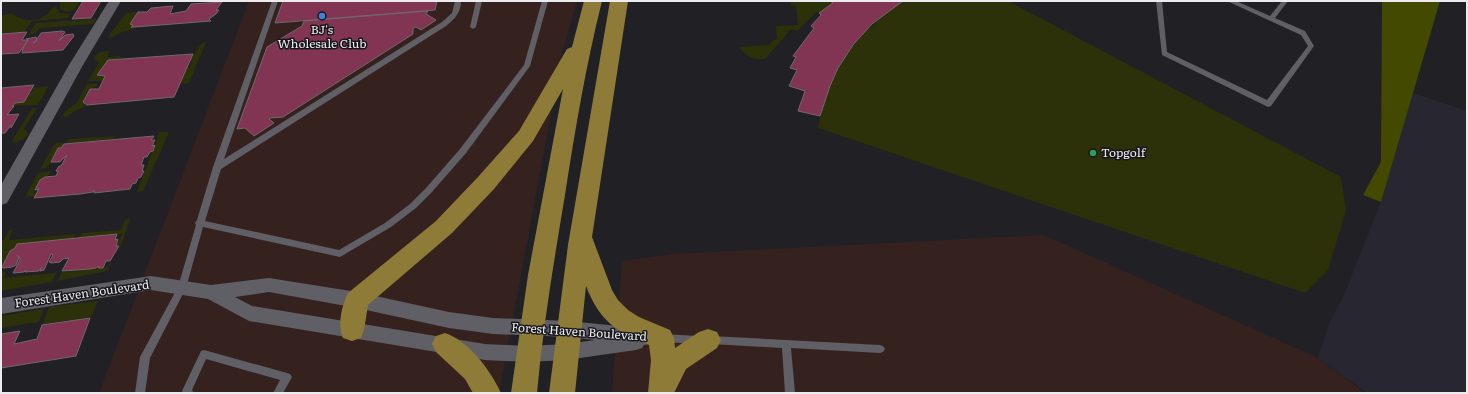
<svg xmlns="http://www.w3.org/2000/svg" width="1468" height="394" viewBox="0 0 1468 394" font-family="Literata,serif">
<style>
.commercial{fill:#35221f}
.built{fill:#282731}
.green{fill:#2d3109}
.forest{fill:#444900}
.building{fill:#813552;stroke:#70696b}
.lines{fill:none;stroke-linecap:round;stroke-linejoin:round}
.service{fill:#5f5f65;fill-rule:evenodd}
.minor{fill:#5f5f65;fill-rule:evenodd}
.trunk{fill:#8e7b38;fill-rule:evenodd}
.shop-dot{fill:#3f7fe0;stroke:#17161b;stroke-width:1.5}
.leisure-dot{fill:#2e9e5b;stroke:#17161b;stroke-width:1.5}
.labels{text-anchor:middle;stroke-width:3;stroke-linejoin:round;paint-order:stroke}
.poi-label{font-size:12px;fill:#ececf0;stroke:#17161b}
.street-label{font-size:12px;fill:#ececf0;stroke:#17161b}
</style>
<rect width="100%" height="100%" fill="#202025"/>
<g class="commercial">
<polygon points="249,1 577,1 563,50 499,393 99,393"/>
<polygon points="1044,235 1318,358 1365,393 612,393 622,261 673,254"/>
</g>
<polygon class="built" points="1413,93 1467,111 1467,393 1367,393 1318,358 1331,319 1344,295 1381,202"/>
<g class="green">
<polygon points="60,1 80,1 74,10 66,12 60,9"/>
<path d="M791 1H830L833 3 819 13 816 12 797 31 791 29 766 58C753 62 748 56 739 48L740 47 768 45 777 38 776 26 798 25 796 6 791 5Z"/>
<path d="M903 1H1008L1341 177 1346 210 1328 270 1305 293 818 128C828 70 855 35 903 1Z"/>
<path d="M56 6 60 13 70 14 68 18 32 21 24 32 1 33V16L11 13C22 21 38 24 49 12 52 9 51 7 56 6Z"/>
<path d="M138 12 131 24 133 25 132 26 135 27 134 29C120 32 121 33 110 38L108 37 126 13Z"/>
<polygon points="96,19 93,24 40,28 36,33 28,35 36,23"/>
<path d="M206 42 189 83 182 84 183 83H181L187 67H190L192 62 190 61C193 54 198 49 202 43Z"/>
<path d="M110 50 107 57 121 56 120 58C106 60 103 64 97 76H105L103 81H88L99 63 94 58C97 52 104 51 110 50Z"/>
<path d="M87 84H98L96 87 89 89 82 102H85L83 105H86C83 109 81 108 77 110 72 112 70 116 65 118L63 114 69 108 76 104Z"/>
<polygon points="49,86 38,105 13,106 15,102 24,102 34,88"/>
<polygon points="32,108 37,108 24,129 29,134 25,138 15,143 12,141"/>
<polygon points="159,132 169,132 143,191 137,192 155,145"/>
<polygon points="116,136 114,138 109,139 66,143 69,139"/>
<polygon points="64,142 61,148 58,148 51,161 52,163 47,166 47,168 40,169 53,146 56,143"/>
<polygon points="51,171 48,176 40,179 34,193 36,193 34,197 28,196 27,198 26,195 38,173"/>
<polygon points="128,218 130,219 121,245 116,246 122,234 79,238 82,233 121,230 125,220"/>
<polygon points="13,229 9,240 76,234 73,239 17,244 15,248 10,251 2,266 6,268 1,269 1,240 4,240 9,230"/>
<polygon points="112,262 107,271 57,281 62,272 103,268 108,267 110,263"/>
<polygon points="1,272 6,272 3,278 56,273 52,282 1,291"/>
<polygon points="98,301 91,317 43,324 48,309 50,307"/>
<polygon points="44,309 39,322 1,328 1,316"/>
</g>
<polygon class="forest" points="1382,1 1440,1 1381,202 1363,195 1381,162"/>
<g class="building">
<polygon points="83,1 101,1 91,18 72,19"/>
<polygon points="283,1 437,1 435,10 275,23"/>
<polygon points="830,1 903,1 872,24 853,45 838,68 830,86 820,116 798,111 805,91 789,86 797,70 790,68 796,57 793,56 814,28 811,26 821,15 819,13 833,3"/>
<polygon points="222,2 216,10 219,10 216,14 209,19 211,21 135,27 131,27 133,25 130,24 138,12 147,12 151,8 173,6 170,14 186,11 191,4"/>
<polygon points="428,11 426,14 436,20 421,30 416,27 413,28 413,34 283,117 270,118 269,119 274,123 254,136 245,128 237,129 267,47 302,26 304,21"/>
<polygon points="62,31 65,32 59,41 65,35 73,34 74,36 63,50 22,53 23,48 28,40 26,39 36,37 37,39 33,43 35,42 41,33"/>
<polygon points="27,32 22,40 28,40 19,53 1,54 1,34"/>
<polygon points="193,54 174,97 87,105 83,102 90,89 99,89 105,76 97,75 108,60"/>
<polygon points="34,85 24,102 15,103 12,107 14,106 7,115 19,114 11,128 11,125 5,133 1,133 1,88"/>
<polygon points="154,136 151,140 155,140 152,146 155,145 153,151 150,152 147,157 144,157 141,165 144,165 142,171 144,171 141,177 138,178 136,183 132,184 130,189 94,193 94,190 93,192 80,194 34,198 39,189 35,190 40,180 45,177 56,176 58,172 56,171 59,166 61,166 67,155 60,162 51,162 58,148 61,148 64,144"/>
<polygon points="117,234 115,240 118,239 116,246 119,246 110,261 106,261 103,268 98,268 98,266 96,268 90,269 62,271 69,258 63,259 60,262 51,263 49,262 53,255 51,254 44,270 40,271 41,268 39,271 25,272 26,270 24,272 13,273 20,260 20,258 17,255 19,258 16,265 12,267 4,268 2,267 10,251 15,248 17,244"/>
<polygon points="90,318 76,356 1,368 1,334 20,331 14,344 37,339 42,325"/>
</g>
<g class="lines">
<g class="service">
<path d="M272 1H278L224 159 442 22 452 13 455 1H461C461 12 455 19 446 26L221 169 205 221 339 250 385 223 410 204 426 188 460 149 524 65 542 1H548L530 66 466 153 432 192 416 208 391 227 340 257 203 227 186 288 150 358 145 393H135L140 357 178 287 196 225 195 223 197 220 213 167Z"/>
<polygon points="476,1 482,1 476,27 473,29 470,27"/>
<polygon points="1156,1 1162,1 1167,52 1267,100 1308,46 1301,35 1227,1 1236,1 1270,16 1282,1 1288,1 1275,18 1305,31 1314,46 1271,106 1268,107 1162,55"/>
<polygon points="663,334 698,336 701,337 703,340 701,343 698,344 663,342 660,341 658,338 660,335"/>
<polygon points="711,336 880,345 883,346 885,349 883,352 880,353 791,348 795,393 785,393 782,348 711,344 708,343 706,340 708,337"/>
<polygon points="204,350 287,373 290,374 292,377 283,393 273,393 280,380 206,359 192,390 194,393 183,393 182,391 201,351"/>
</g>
<g class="minor">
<polygon points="109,1 121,1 83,65 7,203 1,205 1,185 69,65"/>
<path d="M151 276 211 285 269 278 357 292 449 312 493 318 569 321 648 329 654 331 657 337 654 343 644 345 642 348 636 350 566 360 528 362 485 360 249 321 208 299 151 290 1 314V298ZM269 292 357 308 449 328 493 334 569 337 595 340 566 344 528 346 485 344 252 306 235 297Z"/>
</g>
<g class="trunk">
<path d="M584 1H602C586 65 575 130 565 195 554 261 543 326 537 393H511L528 275 563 89 533 141 494 189 452 233 368 305 364 330 361 338 352 341 343 338C337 325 342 305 348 293L436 221 478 177 519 131 567 49 572 47Z"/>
<path d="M610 1H628L592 237 612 290 618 300 628 310 639 317 670 330 674 338 675 348 699 332 708 329 717 332 721 340 717 348 686 369 674 393H648L651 360 649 345C615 330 600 322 586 286L575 393H549L568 245Z"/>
<path d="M445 333C469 341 491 371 501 393H473L465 379 436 352 432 344 436 336Z"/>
</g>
</g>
<circle class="shop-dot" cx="322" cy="16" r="4"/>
<circle class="leisure-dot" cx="1093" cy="153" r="4"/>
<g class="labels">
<g class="poi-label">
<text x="322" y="34">BJ's<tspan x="322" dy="14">Wholesale Club</tspan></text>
<text x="1101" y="157" text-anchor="start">Topgolf</text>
</g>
<g class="street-label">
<text transform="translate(82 294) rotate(-8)" y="4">Forest Haven Boulevard</text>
<text transform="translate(579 332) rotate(4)" y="4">Forest Haven Boulevard</text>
</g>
</g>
<rect width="1468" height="394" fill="none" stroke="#ececf0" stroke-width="4"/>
</svg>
